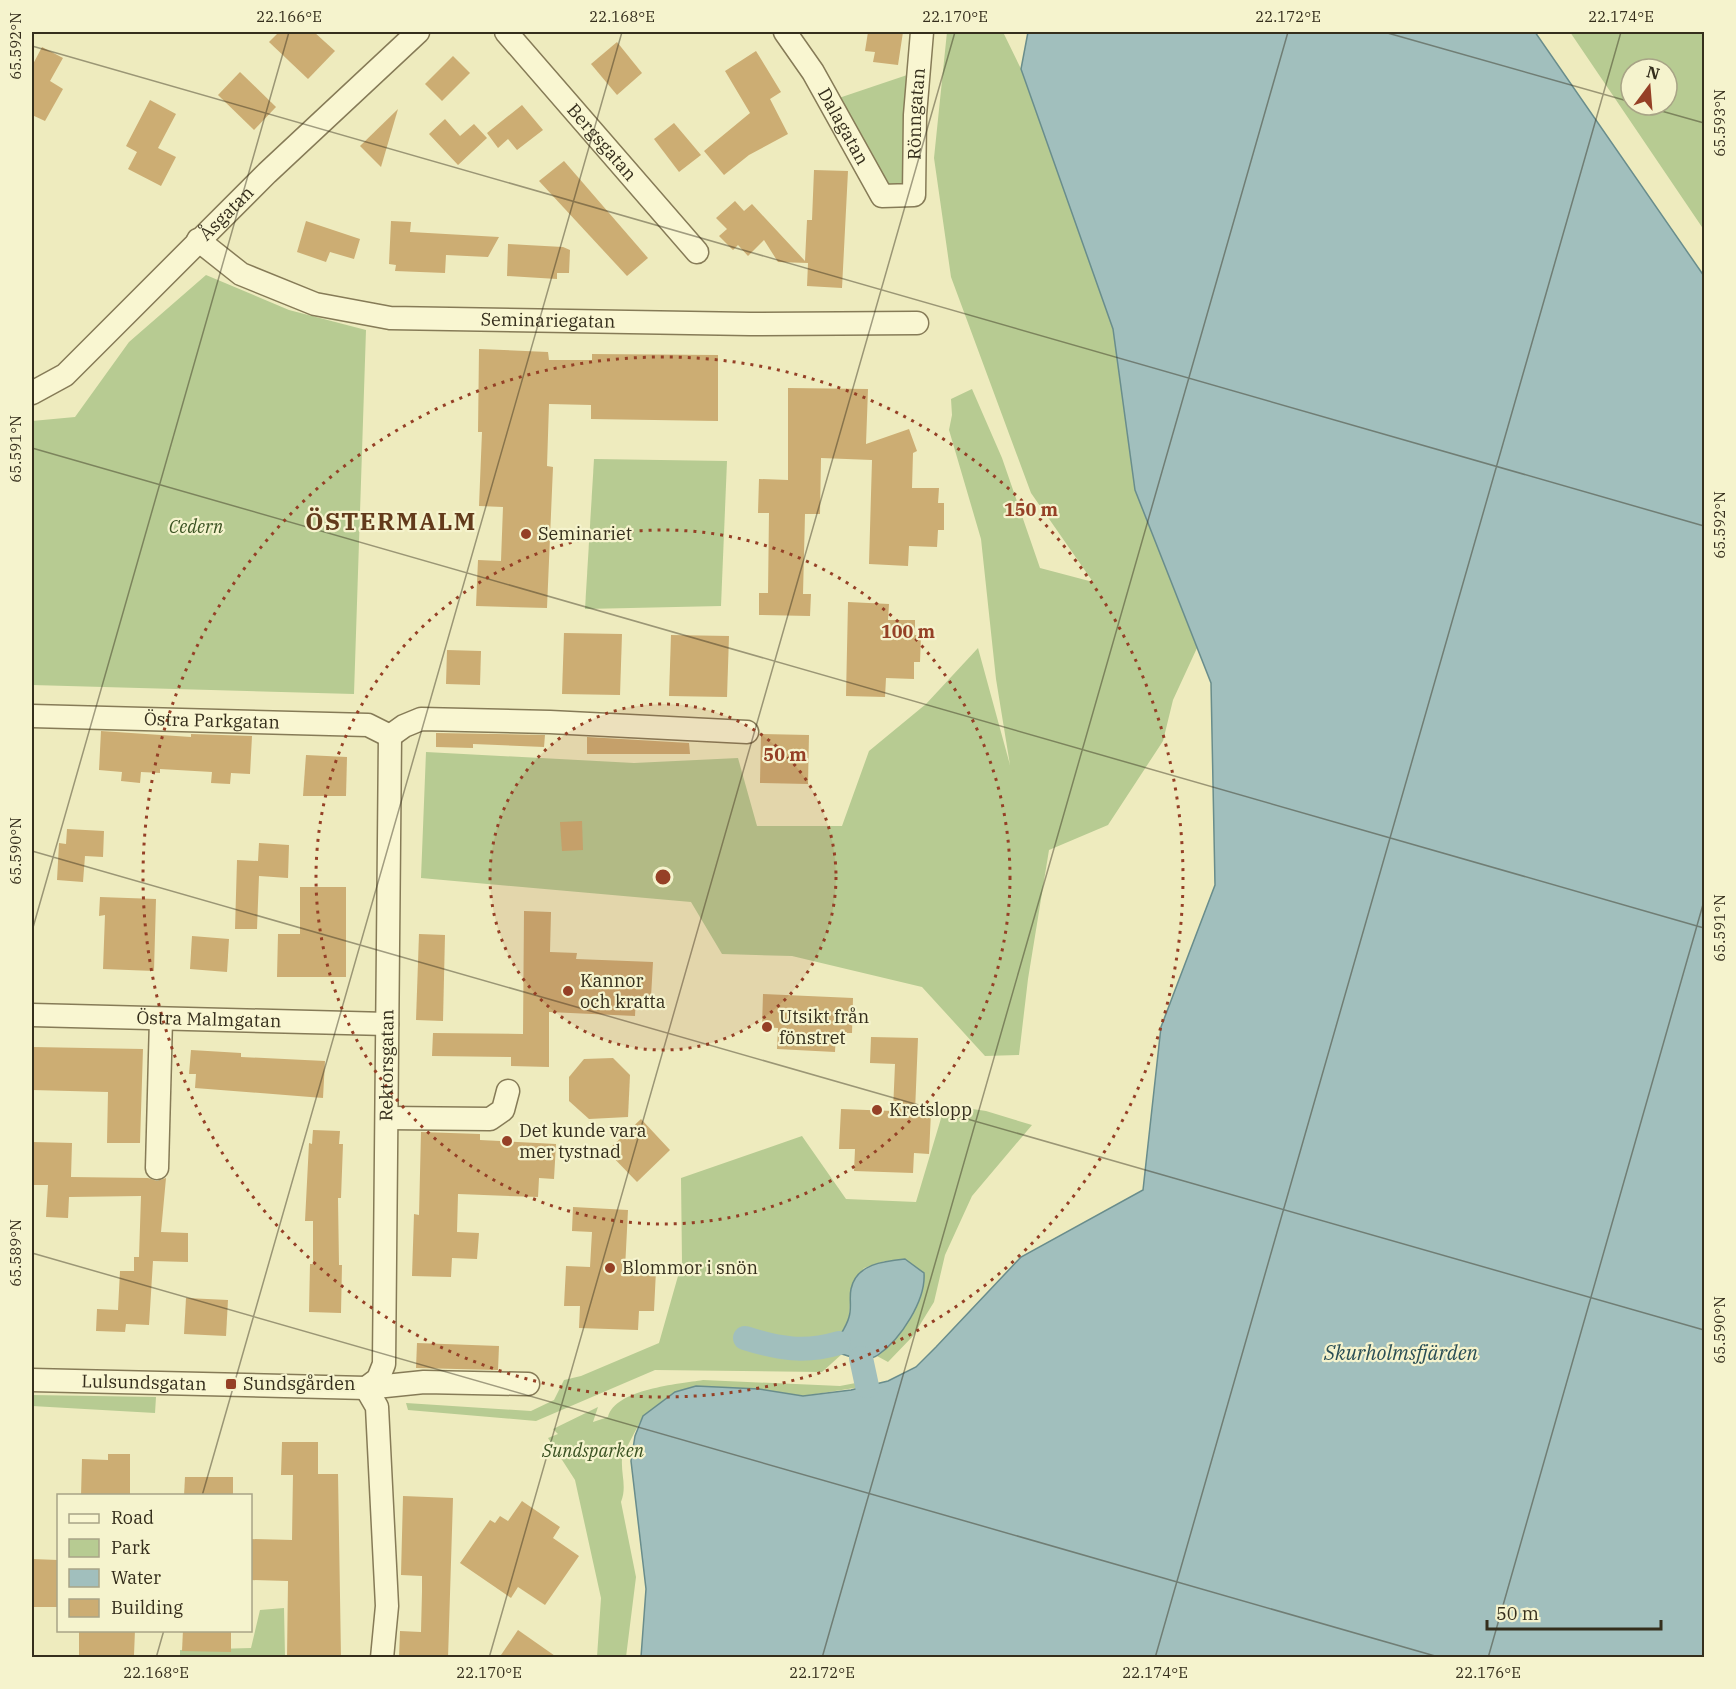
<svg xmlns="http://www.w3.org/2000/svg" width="1736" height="1689" viewBox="0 0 1736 1689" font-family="'IBM Plex Serif',serif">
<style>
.green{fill:#b7cb92;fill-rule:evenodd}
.water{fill:#a1bfbd;stroke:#698d8c;stroke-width:1.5}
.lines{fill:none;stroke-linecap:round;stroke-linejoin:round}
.canal{stroke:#a1bfbd;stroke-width:24}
.building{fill:#ccad73}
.minor-casing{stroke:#867b57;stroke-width:25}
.minor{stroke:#f9f6d1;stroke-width:22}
.ticks{fill:none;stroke:#352e1c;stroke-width:1.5;stroke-opacity:0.45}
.ring{fill:none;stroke:#954026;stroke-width:3;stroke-dasharray:3 6}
.poi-dot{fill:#954026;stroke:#f5f3cd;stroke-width:2}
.labels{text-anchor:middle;stroke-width:4.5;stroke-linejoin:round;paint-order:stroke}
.street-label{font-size:18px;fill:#352e1c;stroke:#f5f3cd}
.park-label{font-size:18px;font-style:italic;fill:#3a5222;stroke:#f5f3cd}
.poi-label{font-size:18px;fill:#352e1c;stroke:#f5f3cd;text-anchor:start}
.water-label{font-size:20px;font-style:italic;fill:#2a4e55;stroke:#f5f3cd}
.district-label{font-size:24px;font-weight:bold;letter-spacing:1.5px;fill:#623a1b;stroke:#f5f3cd}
.centre{fill:#954026;stroke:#f5f3cd;stroke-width:3}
.ring-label{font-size:18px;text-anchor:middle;font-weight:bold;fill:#954026;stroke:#f5f3cd;stroke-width:4.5;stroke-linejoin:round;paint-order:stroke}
.neatline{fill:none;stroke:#352e1c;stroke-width:2}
.ticks-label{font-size:15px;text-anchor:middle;fill:#352e1c}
</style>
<rect width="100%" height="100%" fill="#eeebbe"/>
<g class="green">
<polygon points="947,32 1003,32 1021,69 1113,329 1135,490 1197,648 1173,700 1163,741 1108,825 1049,850 1028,979 1019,1055 985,1056 922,987 792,956 722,954 691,902 421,878 426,752 634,763 738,758 757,826 842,826 869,751 926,704 978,648 1010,765 996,679 981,539 949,430 952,415 951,399 972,389 1002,458 1040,568 1093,582 1031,493 951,277 934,158"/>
<path d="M1570 32H1704V230ZM1631 69H1667V105H1631Z"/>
<polygon points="919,71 912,193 894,196 830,101"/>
<polygon points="206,275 289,310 366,330 354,694 32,685 32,421 75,417 129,342"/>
<polygon points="594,459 727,461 721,606 585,609"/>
<polygon points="945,1105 986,1111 1032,1125 972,1196 945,1255 934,1302 913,1336 888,1362 877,1356 906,1326 905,1260 885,1261 864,1268 851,1288 849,1318 838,1339 842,1354 822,1372 655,1370 536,1421 408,1410 406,1403 531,1411 554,1400 564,1380 581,1376 659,1343 682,1262 681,1178 802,1136 846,1199 916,1202"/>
<path d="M703 1380 840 1386 866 1381 867 1386 803 1396 759 1389 643 1416C639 1425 623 1453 622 1459 621 1475 627 1487 621 1502L636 1577 626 1657H597L601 1598 575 1480 548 1438 558 1434 553 1429 598 1407 593 1422 608 1417C615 1389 679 1384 703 1380Z"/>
<polygon points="32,1395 156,1397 155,1413 32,1406"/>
<polygon points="284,1608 285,1657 180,1658 180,1650 251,1648 260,1610"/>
</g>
<g class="water">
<polygon points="1028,32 1535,32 1704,276 1704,1657 641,1657 646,1589 631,1461 635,1436 643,1416 675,1392 696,1386 759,1389 803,1396 851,1390 888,1381 916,1367 936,1347 1021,1257 1143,1190 1161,1027 1215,885 1211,683 1135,490 1113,329 1021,69"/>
<path d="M905 1259 924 1273C926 1300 901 1339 878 1355 868 1362 853 1358 842 1354L838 1339C842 1332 847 1325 849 1317 852 1308 849 1298 851 1289 856 1264 884 1261 905 1259Z"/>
</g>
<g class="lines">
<g class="canal">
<path d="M745 1338C779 1349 805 1353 839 1343"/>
<polyline points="861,1358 867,1386"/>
</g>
</g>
<g class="building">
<polygon points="279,32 314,32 335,51 308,79 269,42"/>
<polygon points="868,32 903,32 898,65 873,62 875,52 865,51"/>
<polygon points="617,42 642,73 617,95 591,64"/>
<polygon points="42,47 63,58 50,81 63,89 45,121 32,115 32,66"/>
<polygon points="756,51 781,92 770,99 788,134 749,155 724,175 704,151 750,113 725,71"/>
<polygon points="453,56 470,73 442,101 425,84"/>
<polygon points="240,72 276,107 254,130 218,95"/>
<polygon points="150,100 176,114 158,148 176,157 161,186 128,169 137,152 126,146"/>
<polygon points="522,105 543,130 517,150 508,139 498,148 487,133"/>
<polygon points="398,109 381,167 360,146"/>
<polygon points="445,119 460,136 474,124 487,138 458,165 429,134"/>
<polygon points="674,123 701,155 679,172 654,139"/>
<polygon points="564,161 648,258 627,276 539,181"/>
<polygon points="814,170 848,171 842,288 807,286 808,263 778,262 764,240 748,256 738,245 733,250 719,236 727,229 716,218 735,201 744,211 752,204 805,261 807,220 812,220"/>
<polygon points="306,221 360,239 354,259 330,252 326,262 297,252"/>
<polygon points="391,221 411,222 410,232 499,237 488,257 446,255 445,273 395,271 396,265 389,264"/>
<polygon points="508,244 563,247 570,250 569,273 557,273 557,279 507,276"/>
<polygon points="479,349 548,352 549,360 592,360 592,354 718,355 718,421 591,419 591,405 549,404 547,466 553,467 547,608 476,606 478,560 501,561 503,507 479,506 482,432 478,432"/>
<polygon points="788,388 868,389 866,444 909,429 917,451 913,453 912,488 939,488 938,503 944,503 944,530 938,530 937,547 909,546 908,566 869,564 872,460 821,458 820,514 805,514 803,594 811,594 810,616 759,615 759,593 768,593 769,513 758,513 759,479 788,480"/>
<polygon points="848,602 889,604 888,620 915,620 915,635 921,635 920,662 914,662 914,679 886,678 885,697 846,696"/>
<polygon points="564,633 622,634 620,695 562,694"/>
<polygon points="671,635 729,636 727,697 669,696"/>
<polygon points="447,650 481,651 480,685 446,684"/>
<polygon points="101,731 191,737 191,734 252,736 250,774 231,773 230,784 211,783 212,772 160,769 160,773 141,772 140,783 121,781 122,772 99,770"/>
<polygon points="436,733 545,735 544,747 473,744 473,748 436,747"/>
<polygon points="761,734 809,735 808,784 760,783"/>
<polygon points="587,737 689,743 690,754 587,754"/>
<polygon points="306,755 347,757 346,796 303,796"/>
<polygon points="582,821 583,850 562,851 560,822"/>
<polygon points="67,829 104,831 103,857 85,856 83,882 57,880 59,843 66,844"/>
<polygon points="259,843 289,845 288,878 259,876 257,929 235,929 237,860 258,861"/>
<polygon points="300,887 346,887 346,977 277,977 278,934 300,934"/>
<polygon points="100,897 156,899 154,971 103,969 105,915 99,916"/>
<polygon points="524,911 551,912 550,952 577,953 576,959 653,962 651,997 636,996 635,1016 549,1012 549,1067 511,1066 511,1057 432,1056 433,1033 523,1034"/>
<polygon points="419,934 445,935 443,1021 416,1020"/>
<polygon points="192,936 229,939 227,972 190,969"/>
<polygon points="763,994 853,998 852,1033 836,1033 835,1052 777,1049 778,1028 762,1027"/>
<polygon points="871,1037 918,1038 915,1112 931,1112 929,1154 914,1153 913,1173 854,1171 855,1149 839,1149 841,1109 893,1111 895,1064 870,1063"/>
<polygon points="32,1047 143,1049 140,1143 107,1143 108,1092 32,1090"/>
<polygon points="191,1050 241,1053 241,1057 325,1061 323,1098 195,1088 196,1074 189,1074"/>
<polygon points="613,1058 630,1075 628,1117 589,1119 569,1101 569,1077 584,1059"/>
<polygon points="641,1119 670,1150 637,1182 607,1151"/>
<polygon points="313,1130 340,1131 339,1144 343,1144 341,1198 338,1198 339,1265 342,1265 341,1313 309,1312 310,1264 313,1264 313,1221 305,1221 309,1143 312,1144"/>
<polygon points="421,1132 480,1134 480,1140 556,1144 554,1179 539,1178 538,1197 458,1194 457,1232 479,1233 477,1259 452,1258 451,1277 412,1276 414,1214 419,1215"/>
<polygon points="32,1142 72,1143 71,1177 148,1178 157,1181 166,1178 161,1232 188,1233 188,1262 153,1261 149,1325 126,1324 125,1332 96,1331 97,1309 118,1310 120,1271 134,1271 134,1257 139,1257 141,1196 69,1197 68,1218 46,1217 48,1185 32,1185"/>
<polygon points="573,1207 628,1210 625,1269 656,1270 654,1311 639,1311 638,1330 579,1328 580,1306 564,1306 566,1266 590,1267 592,1232 572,1231"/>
<polygon points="186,1298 228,1300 226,1336 184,1334"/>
<polygon points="417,1343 499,1346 498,1370 416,1368"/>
<polygon points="282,1442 318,1442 318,1474 338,1474 341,1657 287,1658 288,1581 250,1580 250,1539 292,1540 293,1475 281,1475"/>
<polygon points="108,1454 130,1454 130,1496 81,1496 82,1459 108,1460"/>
<polygon points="185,1477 233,1477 233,1496 184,1496"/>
<polygon points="403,1496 453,1498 448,1658 399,1658 400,1631 421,1632 422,1592 422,1576 401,1575"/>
<polygon points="522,1501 560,1527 553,1538 579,1556 545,1605 518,1587 511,1598 460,1563 490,1520 495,1523 500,1516 508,1521"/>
<polygon points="32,1559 58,1560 58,1607 32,1607"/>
<polygon points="79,1630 135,1630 134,1655 127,1655 127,1658 79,1658"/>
<polygon points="183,1630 231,1630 231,1652 182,1651"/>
<polygon points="518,1630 558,1658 499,1658"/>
</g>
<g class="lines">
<defs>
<g id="minor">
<path id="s1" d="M506 32 697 252"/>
<path id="s2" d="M785 32 813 72 882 196 914 195 915 115 922 32"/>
<path id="s3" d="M198 240 241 274 315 304 390 318 750 324 917 323"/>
<path id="s4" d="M32 393 65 375 267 173 418 32"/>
<path id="s5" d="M32 716 368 725 390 736"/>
<polyline points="390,736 404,726 421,719 550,722 747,732"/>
<path id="s6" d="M32 1015 387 1024"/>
<polyline points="387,1118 490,1119 503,1110 508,1091"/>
<polyline points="157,1168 161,1019"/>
<path id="s7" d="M32 1380 366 1388 424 1382 528 1384"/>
<path id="s8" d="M366 1388 378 1379 384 1364 390 736"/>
<polyline points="366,1388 377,1407 387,1606 382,1658"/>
</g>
</defs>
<use href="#minor" class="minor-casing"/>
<use href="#minor" class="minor"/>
</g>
<path class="ticks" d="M1384 32 1631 102M32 46 1704 526M1640 105 1704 123M32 448 1704 928M32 851 1704 1330M32 931 289 32M32 1253 1442 1658M202 1496 622 32M32 1655 39 1658M156 1658 164 1630M489 1658 955 32M822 1658 1288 32M1155 1658 1621 32M1488 1658 1704 901"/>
<circle cx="663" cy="877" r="173" fill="#954026" fill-opacity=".12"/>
<g class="ring">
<circle cx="663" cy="877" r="173"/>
<circle cx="663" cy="877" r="347"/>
<circle cx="663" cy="877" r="520"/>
</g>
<g class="poi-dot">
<circle cx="526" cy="534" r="6"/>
<circle cx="568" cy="991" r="6"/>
<circle cx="767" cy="1027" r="6"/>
<circle cx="877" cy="1110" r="6"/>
<circle cx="507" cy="1141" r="6"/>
<circle cx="610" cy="1268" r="6"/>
<rect x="225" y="1378" width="12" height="12" rx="3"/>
</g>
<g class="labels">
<g class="street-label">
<text dy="6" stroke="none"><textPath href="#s2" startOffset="304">Rönngatan</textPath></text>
<text dy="6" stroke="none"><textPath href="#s2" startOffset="111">Dalagatan</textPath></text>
<text dy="6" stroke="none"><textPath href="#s1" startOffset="146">Bergsgatan</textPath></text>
<text dy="6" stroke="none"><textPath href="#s4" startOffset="266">Åsgatan</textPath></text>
<text dy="6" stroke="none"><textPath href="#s3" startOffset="369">Seminariegatan</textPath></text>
<text dy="6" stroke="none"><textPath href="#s5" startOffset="180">Östra Parkgatan</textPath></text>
<text dy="6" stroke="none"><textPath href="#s6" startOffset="177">Östra Malmgatan</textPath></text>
<text dy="6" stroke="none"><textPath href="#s8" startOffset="330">Rektorsgatan</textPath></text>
<text dy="6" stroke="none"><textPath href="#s7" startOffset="112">Lulsundsgatan</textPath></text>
</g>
<g class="park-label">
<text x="196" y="533">Cedern</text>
<text x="593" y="1457">Sundsparken</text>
</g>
<g class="poi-label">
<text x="538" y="540">Seminariet</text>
<text x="580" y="987">Kannor<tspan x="580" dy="21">och kratta</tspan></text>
<text x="779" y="1023">Utsikt från<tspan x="779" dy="21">fönstret</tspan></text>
<text x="889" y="1116">Kretslopp</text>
<text x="519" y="1137">Det kunde vara<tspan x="519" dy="21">mer tystnad</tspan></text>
<text x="622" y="1274">Blommor i snön</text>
<text x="243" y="1390">Sundsgården</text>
</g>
<g class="water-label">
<text x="1401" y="1360">Skurholmsfjärden</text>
</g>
<g class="district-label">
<text x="391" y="530">ÖSTERMALM</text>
</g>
</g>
<circle cx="663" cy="877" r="9" class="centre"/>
<g class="ring-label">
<text x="1031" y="516">150 m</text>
<text x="908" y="638">100 m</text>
<text x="785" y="761">50 m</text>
</g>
<rect width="1736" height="1689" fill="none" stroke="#f5f3cd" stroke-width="66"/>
<rect x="57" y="1494" width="195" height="138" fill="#f5f3cd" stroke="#a8a486" stroke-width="1.5"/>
<rect x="69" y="1514" width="30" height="9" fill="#f9f6d1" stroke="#a8a486" stroke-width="1.5"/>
<text x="111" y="1524" font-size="18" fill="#352e1c">Road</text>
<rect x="69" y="1539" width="30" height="18" fill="#b7cb92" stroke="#a8a486" stroke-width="1.5"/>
<text x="111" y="1554" font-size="18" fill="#352e1c">Park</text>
<rect x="69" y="1569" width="30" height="18" fill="#a1bfbd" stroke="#a8a486" stroke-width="1.5"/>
<text x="111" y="1584" font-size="18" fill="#352e1c">Water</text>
<rect x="69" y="1599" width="30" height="18" fill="#ccad73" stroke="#a8a486" stroke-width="1.5"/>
<text x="111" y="1614" font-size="18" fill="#352e1c">Building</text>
<g transform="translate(1649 87) rotate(16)"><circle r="28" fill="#f5f3cd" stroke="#a8a486" stroke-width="1.5"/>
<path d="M0-4.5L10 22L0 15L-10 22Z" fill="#954026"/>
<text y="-9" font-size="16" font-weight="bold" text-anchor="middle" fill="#352e1c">N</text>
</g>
<path d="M1487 1620v9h174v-9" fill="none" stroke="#352e1c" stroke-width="3"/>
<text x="1496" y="1620" font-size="18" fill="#352e1c" stroke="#f5f3cd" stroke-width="4.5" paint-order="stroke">50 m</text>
<rect x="33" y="33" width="1670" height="1623" class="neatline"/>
<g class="ticks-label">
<text x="289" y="22">22.166°E</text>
<text x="622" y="22">22.168°E</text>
<text x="955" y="22">22.170°E</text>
<text x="1288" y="22">22.172°E</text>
<text x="1621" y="22">22.174°E</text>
<text transform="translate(16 46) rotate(-90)" y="5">65.592°N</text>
<text transform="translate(1720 123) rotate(-90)" y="5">65.593°N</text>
<text transform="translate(16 449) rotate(-90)" y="5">65.591°N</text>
<text transform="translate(1720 525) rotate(-90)" y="5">65.592°N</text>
<text transform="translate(16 851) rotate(-90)" y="5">65.590°N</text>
<text transform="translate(1720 928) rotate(-90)" y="5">65.591°N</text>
<text transform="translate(16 1253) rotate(-90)" y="5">65.589°N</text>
<text transform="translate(1720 1330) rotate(-90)" y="5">65.590°N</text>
<text x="156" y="1678">22.168°E</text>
<text x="489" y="1678">22.170°E</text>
<text x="822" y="1678">22.172°E</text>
<text x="1155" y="1678">22.174°E</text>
<text x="1488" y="1678">22.176°E</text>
</g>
</svg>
